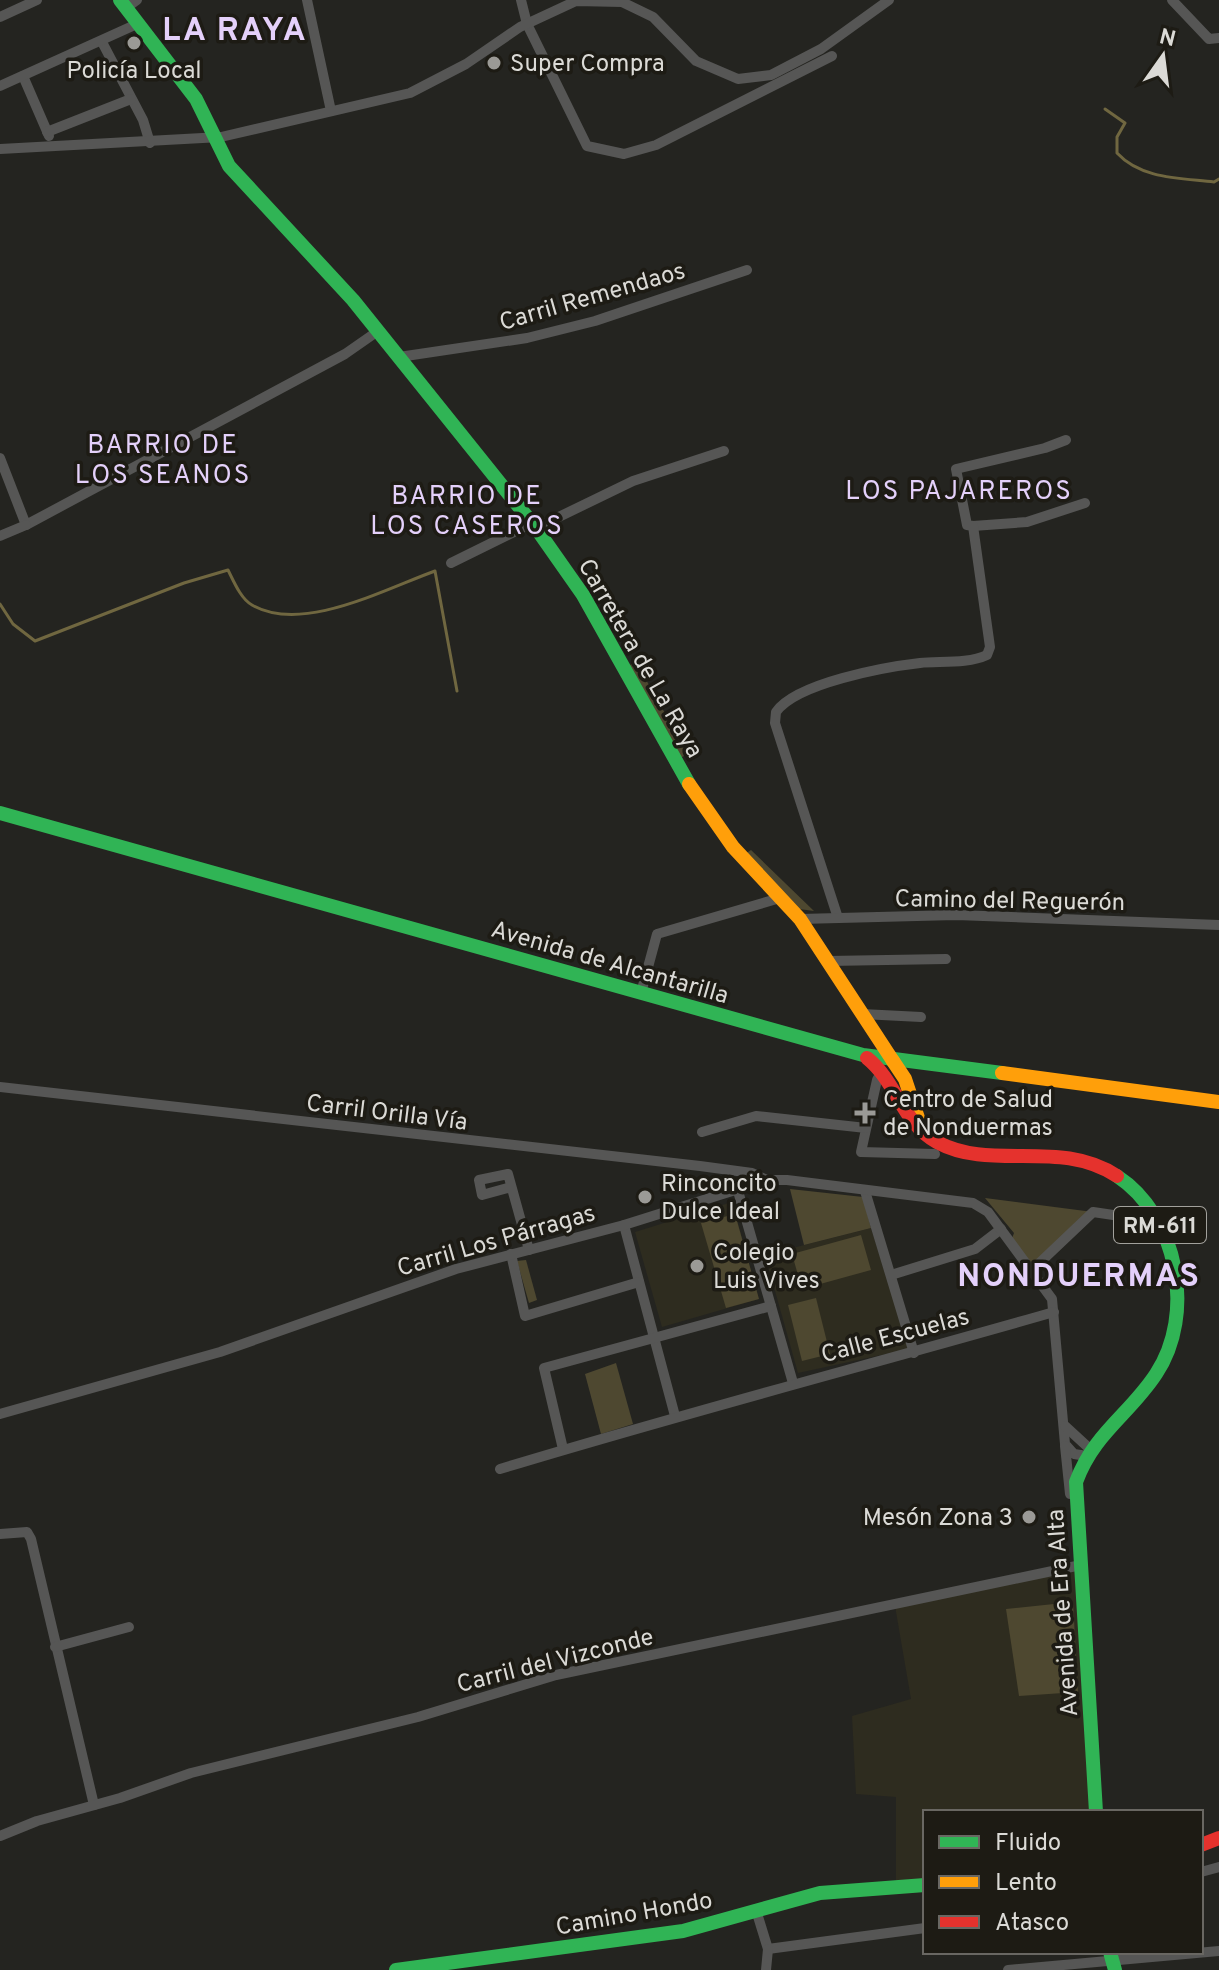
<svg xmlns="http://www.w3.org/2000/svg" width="1219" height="1970" viewBox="0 0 1219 1970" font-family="Overpass,sans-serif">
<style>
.built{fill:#2e2c1f}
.green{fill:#4e4830}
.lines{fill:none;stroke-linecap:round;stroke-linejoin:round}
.stream{stroke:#706740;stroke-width:3}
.street{stroke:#565655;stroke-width:10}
.fast{stroke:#30b455;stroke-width:14}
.slow{stroke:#ff9f0a;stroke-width:14}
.jam{stroke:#e5322d;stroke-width:14}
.poi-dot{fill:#9b9a96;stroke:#1d1b14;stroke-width:3}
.labels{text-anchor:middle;stroke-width:7;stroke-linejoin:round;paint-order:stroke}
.shield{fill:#1d1b14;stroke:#a2a19c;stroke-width:2}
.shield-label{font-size:22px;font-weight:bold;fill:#dbdad6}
.poi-label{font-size:24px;fill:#dbdad6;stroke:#1d1b14;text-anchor:start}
.street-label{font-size:24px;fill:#dbdad6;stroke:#1d1b14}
.neighbourhood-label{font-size:26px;letter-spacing:2px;fill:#e4d0fa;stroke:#1d1b14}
.district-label{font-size:32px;font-weight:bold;letter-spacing:2px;fill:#e4d0fa;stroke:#1d1b14}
</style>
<rect width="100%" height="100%" fill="#242420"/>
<g class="built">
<polygon points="732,1202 759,1299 662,1327 635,1232"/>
<polygon points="871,1228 909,1349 798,1373 765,1255"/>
<polygon points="1081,1568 1096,1812 925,1812 925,1885 896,1888 896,1797 856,1794 852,1716 911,1699 895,1606"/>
</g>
<g class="green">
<polygon points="636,662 688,754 680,758 628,666"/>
<polygon points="751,850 814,911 799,909 745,854"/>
<polygon points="790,1189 863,1197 871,1228 804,1245"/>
<polygon points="985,1198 1093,1212 1033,1269 1011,1241 1014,1233"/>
<polygon points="735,1214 759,1299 726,1308 701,1223"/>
<polygon points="861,1235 871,1270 802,1289 792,1254"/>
<polygon points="526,1260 537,1300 529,1303 517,1261"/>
<polygon points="816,1298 830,1354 802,1361 788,1305"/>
<polygon points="616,1363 633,1424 601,1434 585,1374"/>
<polygon points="1073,1602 1078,1692 1019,1696 1006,1609"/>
</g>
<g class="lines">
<g class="stream">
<path d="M1105 109 1125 123 1117 137V153C1141 179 1180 178 1214 182L1219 179"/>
<path d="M0 604 13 624 35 641 184 583 228 570C234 582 241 599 252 605 302 634 385 589 435 571L457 691"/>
</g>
<g class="street">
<polyline points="307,0 331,111"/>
<polyline points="521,0 527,24 587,146 624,154 656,145 832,56"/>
<polyline points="1172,0 1209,39 1219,38"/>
<polyline points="126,8 137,0"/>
<polyline points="0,17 37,0"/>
<polyline points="102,42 143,120 150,143"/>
<polyline points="23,76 49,136"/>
<polyline points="0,86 137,24"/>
<polyline points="47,132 131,99"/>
<polyline points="0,149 221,137 410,93 466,64 520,27 576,1 622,2 653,17 696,61 738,79 771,75 821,49 889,0"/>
<polyline points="399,357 527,338 595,321 747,270"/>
<polyline points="0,458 26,525 345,354 378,331"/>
<polyline points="973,526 1027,522 1085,503"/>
<polyline points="536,528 633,481 724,451"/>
<polyline points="0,536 26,525"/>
<polyline points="451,563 532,523"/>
<path d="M838 918 775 723 776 712C796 683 885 667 920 663 940 661 968 664 987 655L990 647 973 526 967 525 956 469 1045 448 1066 440"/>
<polyline points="800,919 956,915 1219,925"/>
<polyline points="828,961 946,959"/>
<polyline points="641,993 657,934 780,898"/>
<polyline points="862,1014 921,1017"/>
<polyline points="882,1071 877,1080 861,1152 935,1154"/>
<polyline points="0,1087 700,1166 752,1173 767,1180"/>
<polyline points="702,1132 756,1116 866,1128"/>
<polyline points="511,1187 482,1195 479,1180 508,1174 529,1250"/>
<polyline points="738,1191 793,1383"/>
<polyline points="865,1191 914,1353"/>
<polyline points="624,1225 675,1416"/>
<polyline points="511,1254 525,1316 639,1282"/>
<polyline points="1033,1269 1093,1212 1147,1220"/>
<polyline points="891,1275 975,1249 1001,1229"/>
<polyline points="0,1414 220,1352 456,1269 624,1225 767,1180 787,1180 973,1203 988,1212 1052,1299 1065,1444 1074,1454 1087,1456"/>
<polyline points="1065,1426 1090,1449"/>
<polyline points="1065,1446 1070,1494"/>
<polyline points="563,1449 544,1368 771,1306"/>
<path d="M500 1469C684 1413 869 1365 1054 1312"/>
<polyline points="0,1534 27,1532 31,1539 94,1805"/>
<polyline points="55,1647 129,1627"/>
<polyline points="0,1836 37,1821 120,1798 191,1773 418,1717 556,1675 1081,1565"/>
<polyline points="1201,1872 1219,1867"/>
<polyline points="756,1910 768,1949 925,1928"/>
<polyline points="766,1970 768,1949"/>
<polyline points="1008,1970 1219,1951"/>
</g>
<g class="fast">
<polyline points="120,0 196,99 229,166 353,300 536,528 583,595 689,784"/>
<polyline points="0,813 863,1055 1002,1073"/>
<path d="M1096 1812 1076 1482C1094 1433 1129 1415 1156 1374 1196 1314 1178 1216 1117 1176"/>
<polyline points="1110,1952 1115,1970"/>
<polyline points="396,1970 683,1931 820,1893 925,1885"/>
</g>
<g class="slow">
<polyline points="689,784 733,847 800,919 893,1061"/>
<polyline points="893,1061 905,1079 921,1127"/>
<polyline points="1002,1073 1219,1102"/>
</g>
<g class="jam">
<path d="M867 1058C897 1082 902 1123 937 1142 992 1172 1059 1138 1117 1176"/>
<polyline points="1201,1845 1219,1838"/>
</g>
</g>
<g class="poi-dot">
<circle cx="134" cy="43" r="8"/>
<circle cx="494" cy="63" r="8"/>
<path d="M861 1101h8v8h8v8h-8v8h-8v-8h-8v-8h8z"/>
<circle cx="645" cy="1197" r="8"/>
<circle cx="697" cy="1266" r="8"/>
<circle cx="1029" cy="1517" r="8"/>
</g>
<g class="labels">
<rect class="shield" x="1114" y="1207" width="92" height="36" rx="6"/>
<g class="shield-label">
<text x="1160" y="1233">RM-611</text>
</g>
<g class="poi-label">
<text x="510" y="71">Super Compra</text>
<text x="134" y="78" text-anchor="middle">Policía Local</text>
<text x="883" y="1107">Centro de Salud<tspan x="883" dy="28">de Nonduermas</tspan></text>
<text x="661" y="1191">Rinconcito<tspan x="661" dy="28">Dulce Ideal</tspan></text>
<text x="713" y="1260">Colegio<tspan x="713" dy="28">Luis Vives</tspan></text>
<text x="1013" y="1525" text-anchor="end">Mesón Zona 3</text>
</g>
<g class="street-label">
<text transform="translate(592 296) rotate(-16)" y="8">Carril Remendaos</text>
<text transform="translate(641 658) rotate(60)" y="8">Carretera de La Raya</text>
<text transform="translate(1010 900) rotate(1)" y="8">Camino del Reguerón</text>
<text transform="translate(610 962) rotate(16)" y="8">Avenida de Alcantarilla</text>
<text transform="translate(387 1112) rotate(7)" y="8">Carril Orilla Vía</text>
<text transform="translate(496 1240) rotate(-16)" y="8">Carril Los Párragas</text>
<text transform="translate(895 1335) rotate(-15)" y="8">Calle Escuelas</text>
<text transform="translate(1062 1613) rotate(-94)" y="8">Avenida de Era Alta</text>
<text transform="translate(555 1660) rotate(-14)" y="8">Carril del Vizconde</text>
<text transform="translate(634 1913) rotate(-10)" y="8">Camino Hondo</text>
</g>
<g class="neighbourhood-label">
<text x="163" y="453">BARRIO DE<tspan x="163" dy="30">LOS SEANOS</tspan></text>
<text x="959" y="499">LOS PAJAREROS</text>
<text x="467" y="504">BARRIO DE<tspan x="467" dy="30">LOS CASEROS</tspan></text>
</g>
<g class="district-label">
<text x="235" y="40">LA RAYA</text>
<text x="1079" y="1286">NONDUERMAS</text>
</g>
</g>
<rect x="923" y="1810" width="280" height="144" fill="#1d1b14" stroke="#696762" stroke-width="2"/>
<rect x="939" y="1836" width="40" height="12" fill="#30b455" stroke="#696762" stroke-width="2"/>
<text x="995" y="1850" font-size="24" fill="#dbdad6">Fluido</text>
<rect x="939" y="1876" width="40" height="12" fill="#ff9f0a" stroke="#696762" stroke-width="2"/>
<text x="995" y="1890" font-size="24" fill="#dbdad6">Lento</text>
<rect x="939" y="1916" width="40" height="12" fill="#e5322d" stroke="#696762" stroke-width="2"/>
<text x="995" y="1930" font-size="24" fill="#dbdad6">Atasco</text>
<g transform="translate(1163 56) rotate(14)" stroke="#1d1b14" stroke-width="6" paint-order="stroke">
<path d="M0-6L14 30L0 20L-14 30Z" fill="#dbdad6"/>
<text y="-12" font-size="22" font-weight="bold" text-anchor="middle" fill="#dbdad6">N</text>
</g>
</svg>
